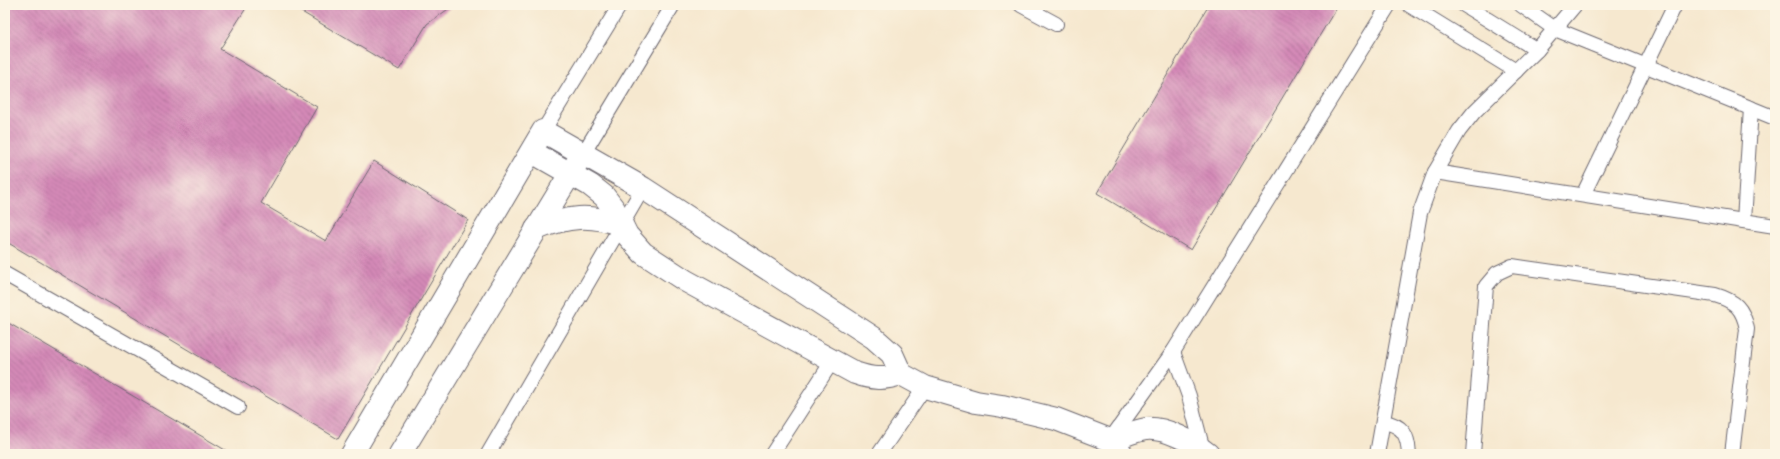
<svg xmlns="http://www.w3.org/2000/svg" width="1780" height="459" viewBox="0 0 1780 459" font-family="Kalam,sans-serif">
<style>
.building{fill:url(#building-back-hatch)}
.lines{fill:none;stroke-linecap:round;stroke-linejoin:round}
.service-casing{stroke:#6c676f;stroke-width:16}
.tertiary-casing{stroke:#6c676f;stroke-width:24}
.service{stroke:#fff;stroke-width:14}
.tertiary{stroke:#fff;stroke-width:22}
</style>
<defs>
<pattern id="building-back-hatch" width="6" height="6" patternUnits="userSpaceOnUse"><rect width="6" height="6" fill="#d489b7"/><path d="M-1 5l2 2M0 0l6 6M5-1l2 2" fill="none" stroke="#ac7096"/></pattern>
</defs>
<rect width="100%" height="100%" fill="#fcf5e5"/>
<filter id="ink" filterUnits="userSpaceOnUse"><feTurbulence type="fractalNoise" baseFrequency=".025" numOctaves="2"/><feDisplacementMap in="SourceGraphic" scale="8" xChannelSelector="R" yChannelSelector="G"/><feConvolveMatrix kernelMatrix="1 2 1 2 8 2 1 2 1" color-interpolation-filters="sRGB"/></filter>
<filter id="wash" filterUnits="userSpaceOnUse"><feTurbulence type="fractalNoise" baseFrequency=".012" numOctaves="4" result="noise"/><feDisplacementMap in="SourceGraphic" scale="16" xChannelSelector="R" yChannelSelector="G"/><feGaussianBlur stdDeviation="0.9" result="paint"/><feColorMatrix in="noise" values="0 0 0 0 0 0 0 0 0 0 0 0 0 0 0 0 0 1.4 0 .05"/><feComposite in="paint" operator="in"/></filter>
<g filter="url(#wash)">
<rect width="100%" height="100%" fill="#f6e8cf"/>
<g id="blocks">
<g class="building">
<polygon points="5,5 248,5 220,49 317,107 261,203 326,241 374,161 468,220 338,439 5,241"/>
<polygon points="290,5 454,5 427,24 399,70"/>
<polygon points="1209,5 1338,5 1191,250 1097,193"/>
<polygon points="5,321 232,454 5,454 5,400 7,397 5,395"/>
</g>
</g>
</g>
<g filter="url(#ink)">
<use href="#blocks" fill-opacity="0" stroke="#6c676f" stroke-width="1"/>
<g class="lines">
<defs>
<g id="service">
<polyline points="1021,5 1056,24"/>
<polyline points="1409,5 1516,71"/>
<polyline points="1464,5 1537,50"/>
<polyline points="1521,5 1555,29 1775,118"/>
<polyline points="543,131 620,5"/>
<polyline points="583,154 673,5"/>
<polyline points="1435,172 1775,226"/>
<polyline points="1583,195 1675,5"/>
<polyline points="1744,221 1751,108"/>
<polyline points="5,274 238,407"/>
<polyline points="1173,352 1189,396 1204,454"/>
<path d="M1383 422C1403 425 1408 435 1409 454"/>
<polyline points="1110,440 1173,352 1389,5"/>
<polyline points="488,454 643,188"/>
<polyline points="772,454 833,360"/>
<polyline points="879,454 925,387"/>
<polyline points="1377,454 1420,213 1435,172 1459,131 1474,112 1537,50 1575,5"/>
<path d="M1473 454 1486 286 1497 273 1512 266 1715 295C1735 301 1743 308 1747 329L1732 454"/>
</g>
<g id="tertiary">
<path d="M532 152 590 185 604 196 614 209 627 235 643 253 686 281 855 373C872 379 884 380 901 374"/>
<path d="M536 229C568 216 590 214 622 225"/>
<path d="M1110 440C1121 437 1134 431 1146 429 1165 427 1193 442 1208 454"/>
<polyline points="352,454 543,131 643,188 874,338 892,354 901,374 925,387 976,402 1002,406 1056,419 1110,440 1122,454"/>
<polyline points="400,454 578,161"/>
</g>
</defs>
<use href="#service" class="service-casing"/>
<use href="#tertiary" class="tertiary-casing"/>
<use href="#service" class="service"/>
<use href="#tertiary" class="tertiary"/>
</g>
</g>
<rect width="1780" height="459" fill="none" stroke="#fcf5e5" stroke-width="20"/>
</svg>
